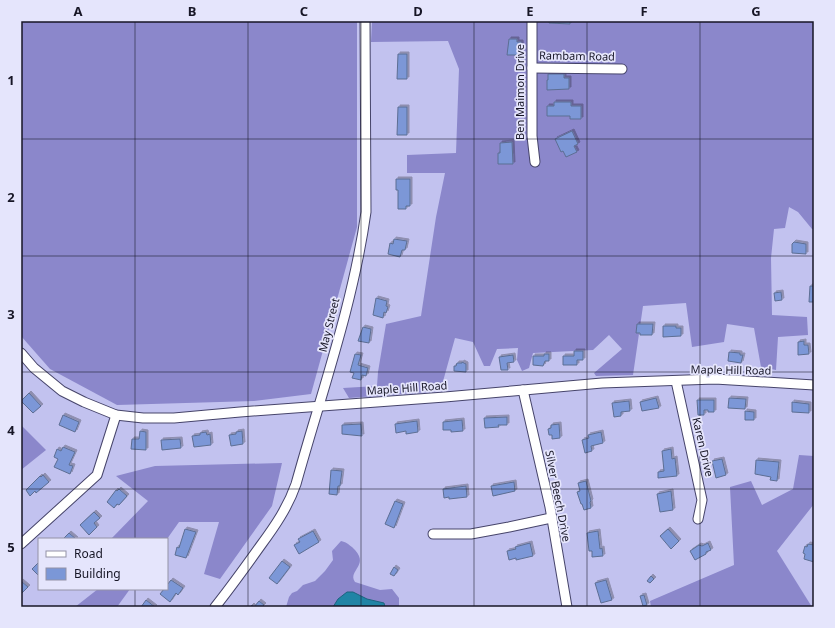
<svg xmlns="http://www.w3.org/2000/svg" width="835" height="628" viewBox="0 0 835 628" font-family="'Noto Sans',sans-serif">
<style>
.forest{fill:#8b87cb}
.water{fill:#2084a5;stroke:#1d637f}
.building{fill:#7b97d7;stroke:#5d6e93;filter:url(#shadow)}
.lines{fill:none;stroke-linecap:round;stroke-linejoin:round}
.minor-casing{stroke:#46446a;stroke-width:11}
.minor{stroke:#fff;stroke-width:9}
.grid{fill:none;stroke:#171626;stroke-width:1;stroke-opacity:0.55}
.labels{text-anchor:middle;stroke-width:3.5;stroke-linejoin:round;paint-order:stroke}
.street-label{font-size:11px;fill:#171626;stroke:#e5e5fc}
.neatline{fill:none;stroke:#171626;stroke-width:1.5}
.grid-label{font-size:13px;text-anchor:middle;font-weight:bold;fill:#171626}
</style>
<defs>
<filter id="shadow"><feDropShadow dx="2" dy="-2" stdDeviation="0" flood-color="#0004"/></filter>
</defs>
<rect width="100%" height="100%" fill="#c2c2ef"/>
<g class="forest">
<polygon points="21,21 357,21 357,227 311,394 254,401 117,405 50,369 21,336"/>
<polygon points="372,21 814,21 814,229 812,229 798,212 789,207 785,228 774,229 771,258 772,315 807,317 808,335 778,337 776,370 761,367 754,328 727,324 724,342 692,347 686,303 643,306 633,375 596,376 594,373 622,349 609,335 593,350 533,353 529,368 522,371 517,360 518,348 497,349 490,366 484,366 473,342 455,338 442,385 427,392 349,398 343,388 377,386 378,372 386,324 421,316 436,217 445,173 407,173 407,155 456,153 459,69 448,41 371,42"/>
<polygon points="21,425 46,450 21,470"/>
<polygon points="799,455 814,456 814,504 777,551 812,607 651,607 650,601 734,565 730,487 751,481 762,505 793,489"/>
<polygon points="282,463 272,506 220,579 204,574 219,522 179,522 167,539 111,539 148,501 116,476 155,466"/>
<path d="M341 541C346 542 348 544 352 547 372 565 347 570 355 582L380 590 392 589 399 598V607H286L289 597 292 593 297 591 303 585 315 581 325 571 333 560 332 551Z"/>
<polygon points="98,589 130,589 117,607 75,607"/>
</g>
<polygon class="water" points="347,592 353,592 367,599 384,603 385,607 333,607 338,599"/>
<g class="building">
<polygon points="549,21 570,21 570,24 549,23"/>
<polygon points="509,39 517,39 517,42 521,42 522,52 521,52 521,55 507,55"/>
<polygon points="398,54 407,54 407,79 397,79"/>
<polygon points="548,74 564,74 564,78 569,78 569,89 547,90 547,80 548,80"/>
<polygon points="554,102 571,102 571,106 581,106 581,119 570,119 570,116 547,116 547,106 554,106"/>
<polygon points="398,107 407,107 407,135 397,135"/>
<polygon points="572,131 578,144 574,146 577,152 566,157 563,151 561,152 555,139"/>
<polygon points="512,142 513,164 498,164 498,153 500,153 500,143"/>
<polygon points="396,179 410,179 410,206 406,206 406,209 398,209 398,190 396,190"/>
<polygon points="394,239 407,241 405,250 402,250 400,257 388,254 390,243 393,244"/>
<polygon points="794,242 806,244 806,254 792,253 792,244"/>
<polygon points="810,286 814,286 814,302 809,302"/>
<polygon points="781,292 782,300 775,301 774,293"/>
<polygon points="376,298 387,301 386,306 388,307 386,313 384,312 383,318 373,315"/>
<polygon points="637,324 653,324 652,335 640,335 640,333 636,333"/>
<polygon points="663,326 676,326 676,328 681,328 681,336 663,337"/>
<polygon points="363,327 371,329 369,343 358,341"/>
<polygon points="804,341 804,345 808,345 809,354 798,355 798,342"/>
<polygon points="574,351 583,351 583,360 577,360 577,365 563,365 563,356 574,356"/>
<polygon points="729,352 740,353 740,355 743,355 741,363 728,361"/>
<polygon points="355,354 361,355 358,365 368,368 366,376 362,375 361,380 352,378 354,373 350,372"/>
<polygon points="544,354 549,354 549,361 545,361 543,366 533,365 533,356 544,356"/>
<polygon points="513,355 514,362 507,363 508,370 501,370 499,357"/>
<polygon points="462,362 466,364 466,372 454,371 454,366 456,366 457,363 462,363"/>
<polygon points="29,393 41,406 33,413 21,401"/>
<polygon points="656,398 659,408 642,411 640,402"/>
<polygon points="729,398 746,399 745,409 728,408"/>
<polygon points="697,400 714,400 714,412 708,412 708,410 704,410 704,415 698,415"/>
<polygon points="629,401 630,411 621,412 621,416 614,417 612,403"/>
<polygon points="792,402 809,404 809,413 792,412"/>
<polygon points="745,411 754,412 754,420 745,420"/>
<polygon points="63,415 79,422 75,432 59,425"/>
<polygon points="507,417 507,425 498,425 499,427 485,428 484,418"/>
<polygon points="462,420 463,431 451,432 451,430 443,430 443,422"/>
<polygon points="417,421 418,432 406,434 406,431 396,433 395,424"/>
<polygon points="361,424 362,436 342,434 342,425"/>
<polygon points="559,424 560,438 552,439 552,435 549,435 548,429 551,428 551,425"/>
<polygon points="140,431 146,432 146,450 131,449 132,439 139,439"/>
<polygon points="242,431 243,444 231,446 229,435 236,434 236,432"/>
<polygon points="206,432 207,435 210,434 211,445 194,447 192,436 200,435 200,433"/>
<polygon points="601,432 603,443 591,446 592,451 585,453 582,440 589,438 588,435"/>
<polygon points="180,439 181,448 162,450 161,440"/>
<polygon points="63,447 75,452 69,465 73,466 70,474 54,467 58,459 54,457 57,449 61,451"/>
<polygon points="671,449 672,459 675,458 677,476 658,478 658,472 664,471 662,451"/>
<polygon points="722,459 726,475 716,478 712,461"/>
<polygon points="756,460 779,462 777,481 770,480 771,477 755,474"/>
<polygon points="331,470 342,471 340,486 338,486 337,495 329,494"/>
<polygon points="43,475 49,482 36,493 35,491 30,496 26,490 40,476 41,477"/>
<polygon points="586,481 591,501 590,502 591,508 584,510 582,504 581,504 577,492 580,491 578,483"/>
<polygon points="514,482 515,491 493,496 491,486"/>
<polygon points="466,486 467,497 449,499 449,497 444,498 443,489"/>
<polygon points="119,489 127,496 119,505 117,504 114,508 107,502 116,490 117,491"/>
<polygon points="671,491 673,510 660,512 657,494"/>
<polygon points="395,501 403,504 394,528 385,524"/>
<polygon points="94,512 100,518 94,523 97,527 89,535 80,525"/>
<polygon points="185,529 196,532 186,558 175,555 177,547 179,548"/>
<polygon points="668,529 679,541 671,549 660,536"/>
<polygon points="313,531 319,542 299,554 294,545 300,542 298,539"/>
<polygon points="598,531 600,549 602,548 603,556 592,557 592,551 589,551 587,533"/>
<polygon points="69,533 76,539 63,539"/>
<polygon points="530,543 533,556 516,560 516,558 509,560 507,551 516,549 515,547"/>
<polygon points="708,543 711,550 706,552 706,554 695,560 690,551 699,545 702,546"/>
<polygon points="808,544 814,545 814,562 804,559 805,554 803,553 805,546 807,547"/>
<polygon points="282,561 290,567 277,584 269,578"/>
<polygon points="39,562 39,575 38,575 32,569"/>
<polygon points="394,567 398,570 394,576 390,574"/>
<polygon points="651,576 654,579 650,583 647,581"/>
<polygon points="171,580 183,588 178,595 176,593 170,602 160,594 164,589 167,589 167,585"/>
<polygon points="606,580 612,600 601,603 595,583"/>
<polygon points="21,581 28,587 21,594"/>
<polygon points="644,595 647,605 643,606 640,596"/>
<polygon points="146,600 155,607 141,607"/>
<polygon points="259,601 264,605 262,607 250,607 252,605 254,607"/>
</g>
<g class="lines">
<defs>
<g id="minor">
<polyline points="532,21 532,136 535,162"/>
<polyline points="532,68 622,69"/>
<polyline points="21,353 34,368 62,391 84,402 116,415 143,418 174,418 240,412 445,397 602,383 715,379 814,385"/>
<polyline points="676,381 702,500 698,519"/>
<polyline points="523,390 550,507 567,607"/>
<polyline points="433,534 471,534 509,527 551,518"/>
<polyline points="21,544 97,475 116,415"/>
<path d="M215 607C231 587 246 566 261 545 275 526 288 507 296 484 321 394 353 305 366 212L365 21"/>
</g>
</defs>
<use href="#minor" class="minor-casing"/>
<use href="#minor" class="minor"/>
</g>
<path class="grid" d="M135 21V539M248 21V607M361 21V607M474 21V607M587 21V607M700 21V607M21 139H814M21 256H814M21 372H814M21 489H814M135 589V607"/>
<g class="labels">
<g class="street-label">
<text transform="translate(577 56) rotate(1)" y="4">Rambam Road</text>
<text transform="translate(520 92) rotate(-90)" y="4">Ben Maimon Drive</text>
<text transform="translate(329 325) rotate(-76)" y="4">May Street</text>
<text transform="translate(731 370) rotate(1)" y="4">Maple Hill Road</text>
<text transform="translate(407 388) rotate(-4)" y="4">Maple Hill Road</text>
<text transform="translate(703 447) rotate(77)" y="4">Karen Drive</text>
<text transform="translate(558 496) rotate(79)" y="4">Silver Beech Drive</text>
</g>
</g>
<rect width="835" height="628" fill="none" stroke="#e5e5fc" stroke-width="44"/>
<rect x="38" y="538" width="130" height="52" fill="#e5e5fc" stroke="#9392a6"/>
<rect x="46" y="551" width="20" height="6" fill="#ffffff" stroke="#9392a6"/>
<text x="74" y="558" font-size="12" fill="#171626">Road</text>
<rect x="46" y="568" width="20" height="12" fill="#7b97d7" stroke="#9392a6"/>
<text x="74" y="578" font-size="12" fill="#171626">Building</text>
<rect x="22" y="22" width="791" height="584" class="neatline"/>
<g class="grid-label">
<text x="78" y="16">A</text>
<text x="192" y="16">B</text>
<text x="304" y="16">C</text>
<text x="418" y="16">D</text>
<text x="530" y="16">E</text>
<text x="644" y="16">F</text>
<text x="756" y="16">G</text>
<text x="11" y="85">1</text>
<text x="11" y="202">2</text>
<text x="11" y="319">3</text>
<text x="11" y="435">4</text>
<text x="11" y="552">5</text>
</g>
</svg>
